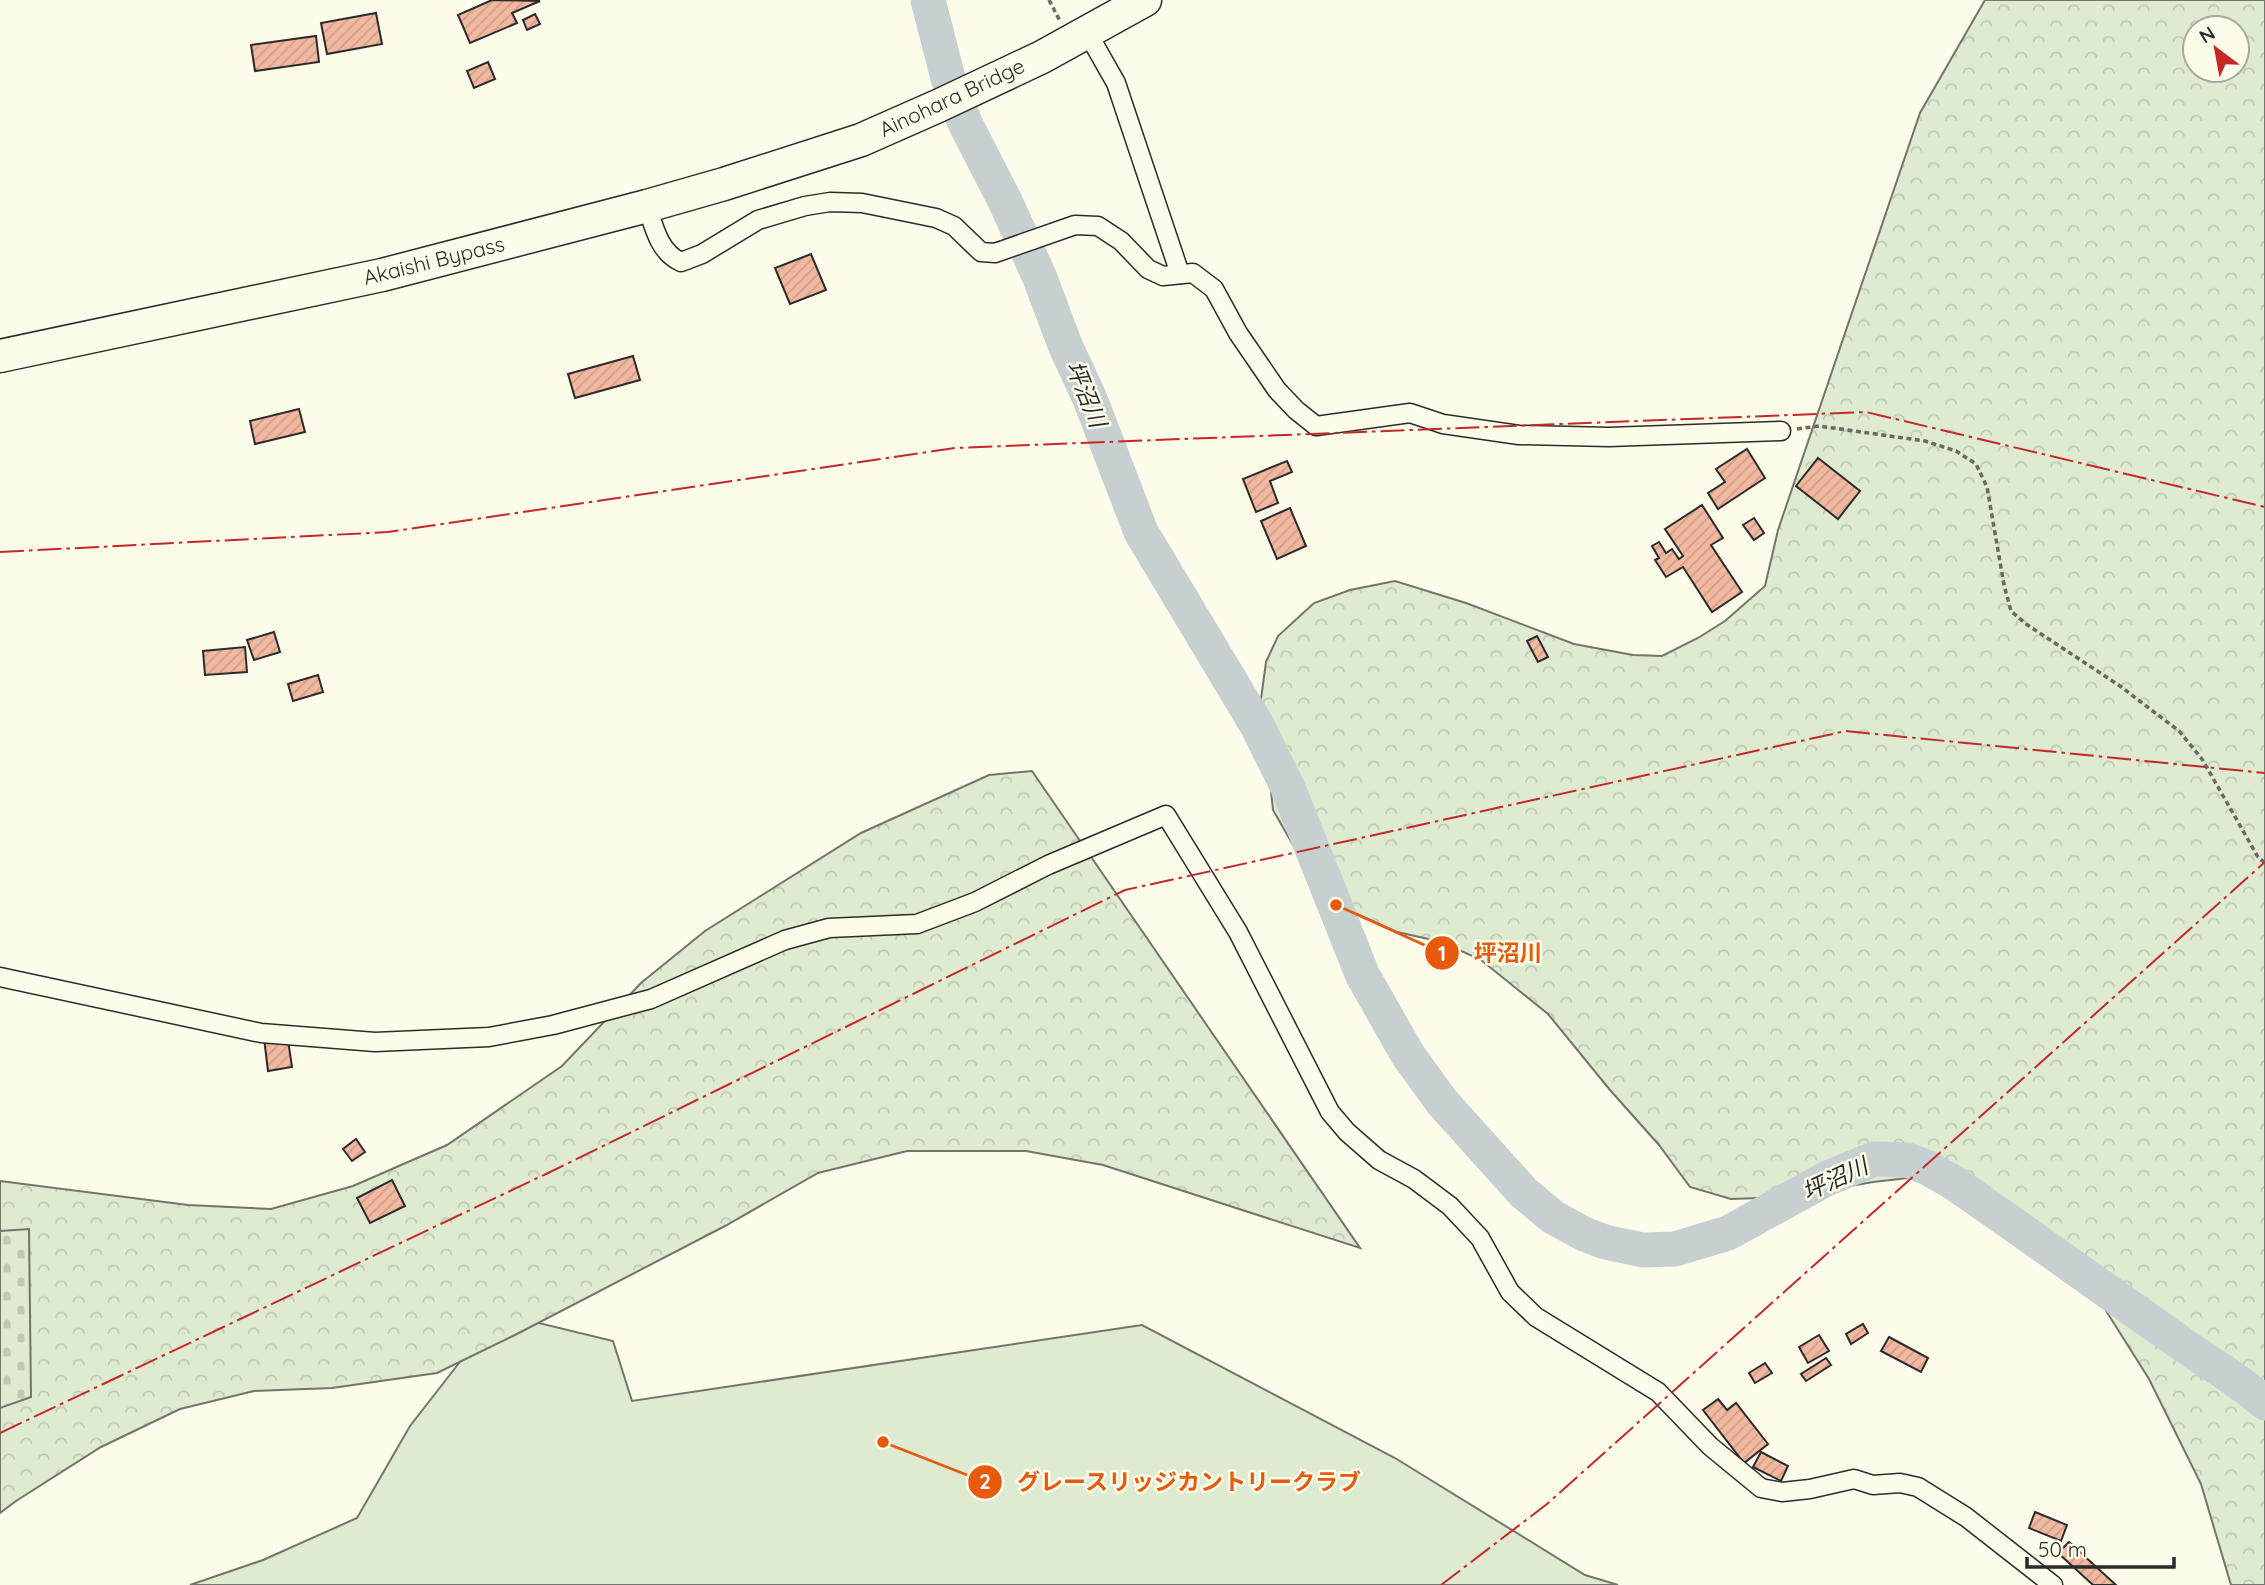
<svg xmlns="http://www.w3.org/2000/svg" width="2265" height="1585" viewBox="0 0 2265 1585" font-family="Quicksand,'Noto Sans JP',sans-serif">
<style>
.green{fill:#deebd1;stroke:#74746e;stroke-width:2}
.forest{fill:url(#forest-crowns);stroke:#74746e;stroke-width:2;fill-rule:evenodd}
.cemetery{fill:url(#cemetery-stones);stroke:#74746e;stroke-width:2}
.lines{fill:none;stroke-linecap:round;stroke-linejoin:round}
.river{stroke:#c7d0d0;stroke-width:35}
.building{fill:url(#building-hatch);stroke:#2b2b2b;stroke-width:2}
.street-casing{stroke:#2b2b2b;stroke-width:21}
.highway-casing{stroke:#2b2b2b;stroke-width:35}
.path{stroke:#6a6964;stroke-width:3.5;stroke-dasharray:5 3.5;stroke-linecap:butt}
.street{stroke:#fdfbea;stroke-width:18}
.highway{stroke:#fdfbea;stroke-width:32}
.power{stroke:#c62828;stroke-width:2;stroke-dasharray:24 5 3.5 5;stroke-linecap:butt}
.labels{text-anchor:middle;stroke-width:5;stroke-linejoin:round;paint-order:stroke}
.street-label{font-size:21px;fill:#2b2b2b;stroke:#fdfbea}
.water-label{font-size:23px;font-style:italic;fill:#2b2b2b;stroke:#fdfbea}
.leader{fill:none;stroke:#e8590c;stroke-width:2.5}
.callout-dot{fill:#e8590c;stroke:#fdfbea;stroke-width:2.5}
.mark-label{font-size:21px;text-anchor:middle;font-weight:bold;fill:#fff}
.callout-label{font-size:23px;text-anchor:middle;font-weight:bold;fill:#e8590c;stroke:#fdfbea;stroke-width:5;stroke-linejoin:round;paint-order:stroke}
</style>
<defs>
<pattern id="forest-crowns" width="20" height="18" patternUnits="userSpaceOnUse" patternTransform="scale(1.75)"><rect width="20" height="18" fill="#deebd1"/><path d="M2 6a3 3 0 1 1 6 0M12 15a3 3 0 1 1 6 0" fill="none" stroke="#bfcab4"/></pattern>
<pattern id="cemetery-stones" width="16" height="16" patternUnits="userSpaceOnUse" patternTransform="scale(1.75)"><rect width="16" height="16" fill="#deebd1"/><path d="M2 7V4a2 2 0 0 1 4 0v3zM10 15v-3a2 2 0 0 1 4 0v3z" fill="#bfcab4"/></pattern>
<pattern id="building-hatch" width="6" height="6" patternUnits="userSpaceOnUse" patternTransform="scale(1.75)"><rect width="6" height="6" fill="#f2b8a0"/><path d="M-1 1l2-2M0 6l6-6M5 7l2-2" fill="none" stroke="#d09e8a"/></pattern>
</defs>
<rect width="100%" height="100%" fill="#fdfbea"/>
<polygon class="green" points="498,1313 613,1341 632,1401 1142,1325 1395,1458 1585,1575 1618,1585 190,1585 263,1560 357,1518 410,1426"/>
<g class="forest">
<path d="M1985 0H2265V1585H2231L2201 1484 2149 1379 2091 1287 2040 1229 1974 1184 1908 1178 1873 1182 1787 1197 1731 1199 1690 1187 1659 1145 1610 1090 1548 1014 1481 960 1442 942 1397 932 1339 906 1313 880 1273 810 1261 699 1266 662 1278 636 1314 603 1350 590 1395 581 1466 603 1574 644 1633 655 1662 656 1698 638 1725 621 1765 586 1778 530 1920 113ZM2195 28H2237V70H2195Z"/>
<polygon points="1032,771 1360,1248 1103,1165 1026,1151 907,1151 818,1173 725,1226 515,1335 437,1373 332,1388 254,1391 180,1409 101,1447 16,1501 0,1513 0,1181 188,1205 271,1209 353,1186 447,1145 562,1066 641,983 705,931 861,833 989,775"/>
</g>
<polygon class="cemetery" points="29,1229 31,1397 0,1408 0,1231"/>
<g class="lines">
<path class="river" d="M928 0 948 78 965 123 1005 201 1040 278 1065 345 1090 399 1141 532 1258 727 1288 788 1363 976 1408 1055 1442 1102 1524 1193 1553 1217 1584 1234 1605 1242 1643 1250 1675 1249 1728 1233 1826 1179 1874 1159 1907 1160 1926 1167 1951 1181C2027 1233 2102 1288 2178 1341 2207 1362 2238 1379 2265 1403"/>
</g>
<g class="building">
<polygon points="492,0 540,1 512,13 517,23 470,43 458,15"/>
<polygon points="376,13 382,44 327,54 321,23"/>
<polygon points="535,14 540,24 527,30 523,20"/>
<polygon points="316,36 319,62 255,71 251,45"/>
<polygon points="488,62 495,79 474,88 467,71"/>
<polygon points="811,254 826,290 790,304 775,268"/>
<polygon points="633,356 640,380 575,398 568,374"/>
<polygon points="299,409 305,432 255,444 250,421"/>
<polygon points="1747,449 1765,478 1718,509 1708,493 1725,482 1716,469"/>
<polygon points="1818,458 1860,491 1838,519 1796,486"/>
<polygon points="1287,461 1292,472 1270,481 1278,503 1256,512 1243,479"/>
<polygon points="1702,505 1723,538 1711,545 1742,592 1712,612 1683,567 1666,577 1655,560 1659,558 1652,546 1659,542 1666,553 1672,549 1679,559 1683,556 1665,529"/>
<polygon points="1290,508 1306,546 1277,559 1261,521"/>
<polygon points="1754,518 1764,533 1754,540 1743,525"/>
<polygon points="274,632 280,652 254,660 247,640"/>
<polygon points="1537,636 1548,657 1538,662 1527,641"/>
<polygon points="245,647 247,672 205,675 203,651"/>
<polygon points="318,675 323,692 293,701 288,684"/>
<polygon points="264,1038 288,1040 292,1067 268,1071"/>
<polygon points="356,1139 365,1152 352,1161 343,1149"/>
<polygon points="392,1180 405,1206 370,1223 357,1198"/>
<polygon points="1863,1324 1868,1333 1851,1344 1846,1334"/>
<polygon points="1819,1335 1829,1351 1808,1363 1799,1347"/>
<polygon points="1889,1337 1928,1358 1921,1372 1881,1351"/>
<polygon points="1826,1358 1831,1365 1806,1381 1801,1374"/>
<polygon points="1765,1363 1772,1373 1755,1383 1749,1373"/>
<polygon points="1718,1399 1727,1410 1736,1403 1768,1444 1744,1463 1703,1410"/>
<polygon points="1761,1452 1788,1466 1781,1481 1753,1467"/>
<polygon points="2035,1512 2067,1525 2061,1541 2029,1528"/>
<polygon points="2069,1542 2116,1585 2093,1585 2058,1553"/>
</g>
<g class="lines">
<defs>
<g id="street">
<polyline points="1087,32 1116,83 1180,274"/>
<path d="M647 206C654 227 659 252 681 262L702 254 758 220 805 206 830 202 862 203 936 218 954 226 981 252 995 253 1075 225 1098 226 1121 241 1148 269 1163 276 1193 273 1214 289 1238 333 1277 390 1296 410 1316 426 1410 413 1443 424 1519 435 1609 437 1781 431"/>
<polyline points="0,977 261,1033 375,1042 489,1037 553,1025 651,999 785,940 829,928 917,924 975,902 1048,865 1166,815 1238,932 1330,1112 1347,1132 1379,1160 1414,1179 1450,1206 1480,1238 1510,1292 1536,1317 1658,1392 1710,1446 1761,1488 1782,1492 1810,1489 1854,1479 1873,1485 1900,1483 1918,1487 1966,1517 2053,1585"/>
</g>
<polyline id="highway" points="0,356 382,275 647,206 724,184 861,140 938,106 1042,57 1145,0"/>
</defs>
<use href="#street" class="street-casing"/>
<use href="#highway" class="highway-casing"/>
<g class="path">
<polyline points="1049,0 1060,21"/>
<polyline points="1797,429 1819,426 1925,441 1956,451 1976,464 1987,487 2004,585 2011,611 2026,624 2120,686 2179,731 2202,759 2258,857 2265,863"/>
</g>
<use href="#street" class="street"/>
<use href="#highway" class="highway"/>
<g class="power">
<polyline points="0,552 388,532 955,448 1866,412 2265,507"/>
<polyline points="0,1433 548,1173 1125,890 1846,731 2265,773"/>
<polyline points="1441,1585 1547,1504 2265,862"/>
</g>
</g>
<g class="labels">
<g class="street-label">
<text transform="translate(952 98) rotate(-25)" y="7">Ainohara Bridge</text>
<text transform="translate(434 261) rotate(-14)" y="7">Akaishi Bypass</text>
</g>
<g class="water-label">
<text transform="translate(1086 394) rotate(68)" y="8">坪沼川</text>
<text transform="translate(1835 1179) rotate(-25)" y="8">坪沼川</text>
</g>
</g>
<path class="leader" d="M1336 905L1442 953M883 1442L985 1482"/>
<g class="callout-dot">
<circle cx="1336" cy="905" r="7"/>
<circle cx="883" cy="1442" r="7"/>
<circle cx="1442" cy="953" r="18"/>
<circle cx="985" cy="1482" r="18"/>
</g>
<g class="mark-label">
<text x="1442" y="961">1</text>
<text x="985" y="1489">2</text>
</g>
<g class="callout-label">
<text x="1508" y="961">坪沼川</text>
<text x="1189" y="1490">グレースリッジカントリークラブ</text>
</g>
<g transform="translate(2216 49) rotate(328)"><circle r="33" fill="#fdfbea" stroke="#a9a89e" stroke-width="2"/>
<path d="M0-5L12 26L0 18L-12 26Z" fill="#c62828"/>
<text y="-10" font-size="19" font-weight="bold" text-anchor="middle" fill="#2b2b2b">N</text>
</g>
<path d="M2027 1557v10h147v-10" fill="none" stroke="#2b2b2b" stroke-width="3.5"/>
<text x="2038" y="1557" font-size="21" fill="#2b2b2b" stroke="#fdfbea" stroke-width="5" paint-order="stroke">50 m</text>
</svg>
